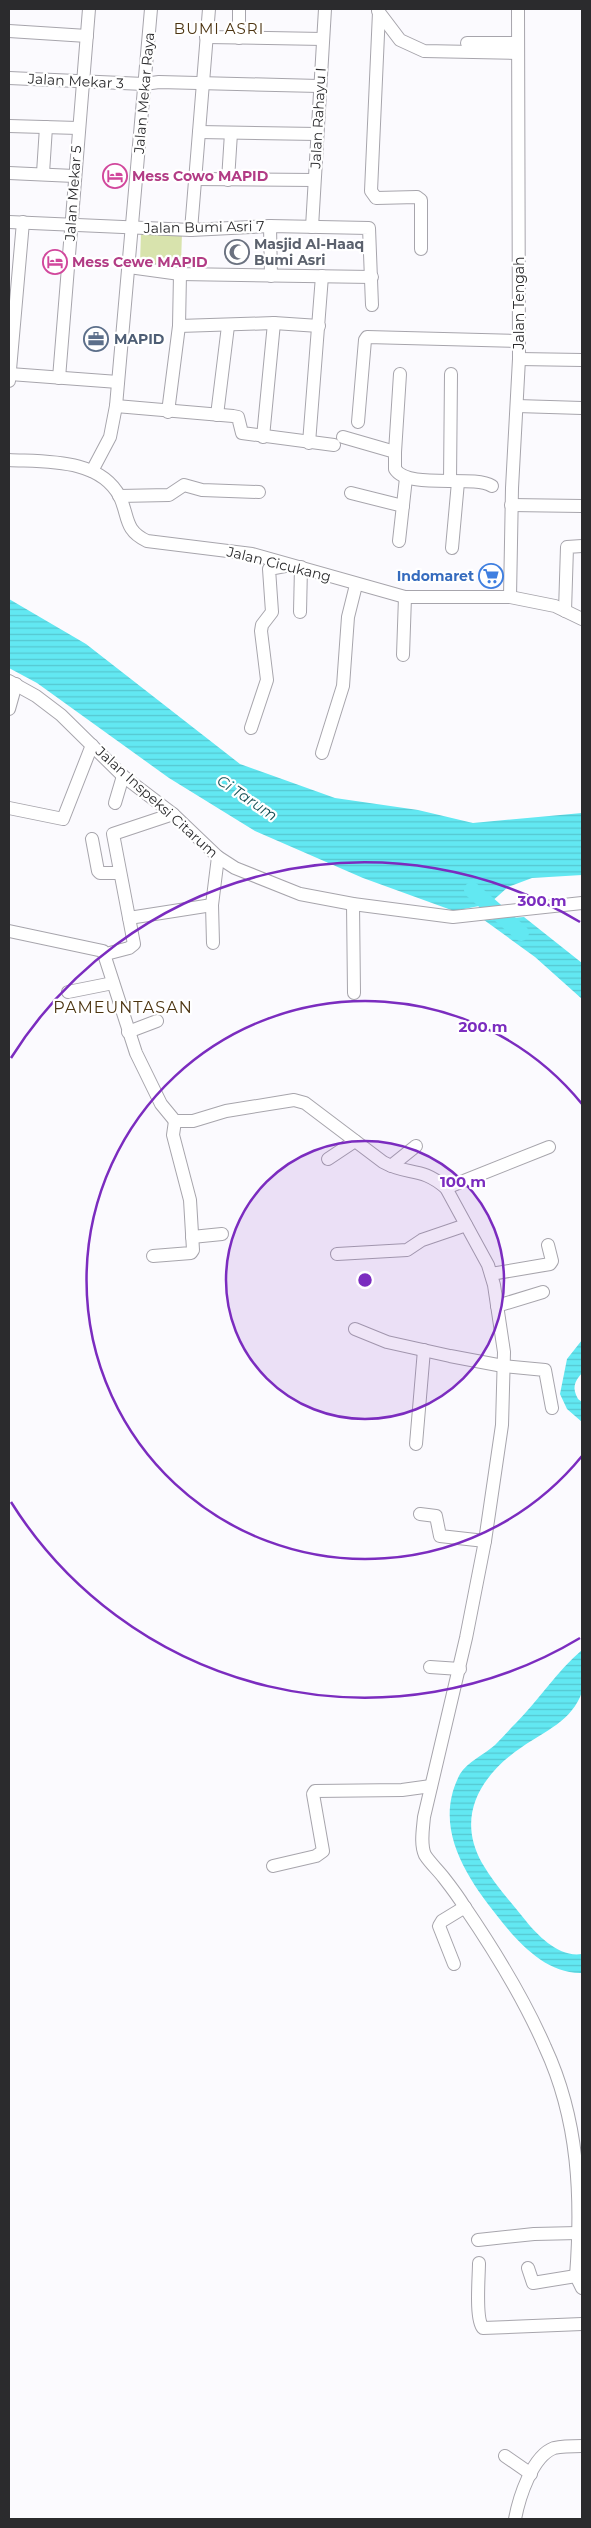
<svg xmlns="http://www.w3.org/2000/svg" width="591" height="2528" viewBox="0 0 591 2528" font-family="Montserrat,sans-serif">
<style>
.pitch{fill:#d8e3ad}
.water{fill:url(#water-rules)}
.lines{fill:none;stroke-linecap:round;stroke-linejoin:round}
.river{stroke:#62e8f2;stroke-width:16}
.minor-casing{stroke:#a7a5ac;stroke-width:14}
.minor{stroke:#fff;stroke-width:12}
.ring{fill:none;stroke:#7b2cbf;stroke-width:2.5}
.labels{text-anchor:middle;stroke-width:4.5;stroke-linejoin:round;paint-order:stroke}
.street-label{font-size:14px;fill:#2b2b2d;stroke:#fff}
.hotel-label{font-size:14px;font-weight:bold;fill:#b23c85;stroke:#fff;text-anchor:start}
.worship-label{font-size:14px;font-weight:bold;fill:#5b616d;stroke:#fff;text-anchor:start}
.service-label{font-size:14px;font-weight:bold;fill:#4e5e75;stroke:#fff;text-anchor:start}
.shop-label{font-size:14px;font-weight:bold;fill:#366cbe;stroke:#fff;text-anchor:end}
.neighbourhood-label{font-size:15px;letter-spacing:1px;fill:#4c3411;stroke:#fff}
.water-label{font-size:15px;font-style:italic;fill:#175155;stroke:#fff}
.quarter-label{font-size:16px;letter-spacing:1px;fill:#4c3411;stroke:#fff}
.centre{fill:#7b2cbf;stroke:#fff;stroke-width:2.5}
.ring-label{font-size:15px;text-anchor:middle;font-weight:bold;fill:#7b2cbf;stroke:#fff;stroke-width:4.5;stroke-linejoin:round;paint-order:stroke}
</style>
<defs>
<pattern id="water-rules" width="6" height="5" patternUnits="userSpaceOnUse" patternTransform="scale(1.25)"><rect width="6" height="5" fill="#62e8f2"/><path d="M0 2.5h6" fill="none" stroke="#55c7d0"/></pattern>
</defs>
<rect width="100%" height="100%" fill="#fbfafe"/>
<polygon class="pitch" points="141,231 182,232 181,266 140,265"/>
<g class="water">
<polygon points="9,599 86,644 240,764 335,798 418,810 473,823 582,813 582,875 532,878 508,887 489,904 454,911 363,878 255,831 169,778 37,683 9,668"/>
<polygon points="524,917 582,963 582,999 535,957 484,920"/>
<path d="M582 1340V1373C574 1382 572 1388 578 1399L582 1402V1422L567 1409 560 1394 567 1359Z"/>
<path d="M582 1650C582 1662 586 1680 582 1692 572 1721 545 1731 522 1747 482 1774 455 1815 482 1863 494 1884 511 1902 526 1921 538 1936 560 1958 582 1954V1973C549 1974 522 1947 502 1922 469 1881 431 1829 460 1774 467 1762 485 1754 495 1745 502 1738 509 1730 516 1723 539 1700 557 1671 582 1650Z"/>
</g>
<g class="lines">
<polyline class="river" points="472,890 521,933"/>
<defs>
<g id="minor">
<polyline points="378,11 400,40 424,51 517,53"/>
<polyline points="379,12 371,191 376,198 417,197 421,200 421,249"/>
<polyline points="9,31 87,36"/>
<polyline points="206,37 323,39"/>
<polyline points="239,38 239,9"/>
<polyline points="467,43 517,43"/>
<polyline points="9,78 144,84 159,82 319,86"/>
<polyline points="9,126 78,128"/>
<polyline points="199,132 317,134"/>
<polyline points="9,173 74,176"/>
<polyline points="43,173 46,127"/>
<polyline points="194,179 314,180"/>
<polyline points="228,180 231,133"/>
<polyline points="9,222 191,230 270,226 369,228 372,305"/>
<polyline points="270,226 271,276"/>
<polyline points="312,227 325,9"/>
<polyline points="191,230 209,9"/>
<polyline points="129,267 180,274 372,277"/>
<polyline points="179,326 274,323 319,326"/>
<polyline points="519,359 582,360"/>
<polyline points="10,374 118,382"/>
<polyline points="59,378 89,9"/>
<polyline points="9,381 23,222"/>
<polyline points="116,406 233,416 238,417 242,433 334,445"/>
<polyline points="517,406 582,408"/>
<polyline points="168,412 179,326 180,274"/>
<polyline points="217,415 228,326"/>
<polyline points="358,422 365,340 367,337 519,341"/>
<polyline points="263,437 274,323"/>
<path d="M343 437 395 452V469C408 490 473 474 492 486"/>
<polyline points="309,443 322,276"/>
<polyline points="395,452 400,374"/>
<path d="M9 460C45 462 100 458 120 497 129 517 124 530 147 541L252 554 405 597H510L555 606 582 619"/>
<polyline points="92,471 110,437 116,406 151,9"/>
<polyline points="450,481 451,374"/>
<polyline points="351,493 403,506"/>
<polyline points="119,496 169,495 184,485 202,490 259,492"/>
<polyline points="511,505 582,506"/>
<polyline points="399,541 406,478"/>
<polyline points="452,548 458,482"/>
<polyline points="510,597 512,488 519,359 518,9"/>
<polyline points="565,611 567,547 582,546"/>
<polyline points="300,612 301,567"/>
<polyline points="403,655 405,597"/>
<polyline points="9,681 36,696 61,715 123,776 173,814 218,857 235,868 300,894 353,904 453,917 582,903"/>
<polyline points="9,709 16,684"/>
<polyline points="251,728 267,680 261,631 262,625 272,612 269,569 285,566"/>
<polyline points="322,753 343,686 348,617 356,585"/>
<polyline points="115,803 123,776"/>
<polyline points="9,808 63,819 92,745"/>
<polyline points="92,839 98,871 100,873 119,873"/>
<polyline points="353,904 354,993"/>
<polyline points="129,918 212,905"/>
<path d="M9 931 103 951 136 1053 161 1104 175 1121H193L226 1111 294 1100 305 1103 383 1162C408 1176 421 1166 446 1188L488 1265 494 1285 504 1352 502 1425 485 1541 466 1638 424 1817C423 1829 420 1844 425 1855 430 1863 438 1870 444 1878 451 1887 458 1896 464 1906 492 1947 525 2001 545 2047 579 2120 582 2198 576 2276L582 2288"/>
<polyline points="213,943 212,905 218,857"/>
<polyline points="106,954 129,948 134,944 113,834 173,814"/>
<polyline points="68,992 113,983"/>
<polyline points="128,1032 157,1021"/>
<polyline points="328,1159 355,1141"/>
<polyline points="391,1166 416,1146"/>
<polyline points="446,1188 549,1147"/>
<polyline points="192,1237 222,1234"/>
<polyline points="337,1254 407,1250 422,1240 466,1225"/>
<polyline points="153,1256 191,1253 193,1250 190,1200 173,1135 175,1121"/>
<polyline points="491,1274 550,1264 552,1261 548,1245"/>
<polyline points="497,1306 543,1292"/>
<polyline points="355,1329 387,1342 450,1356 503,1366 545,1370 552,1408"/>
<polyline points="416,1444 424,1350"/>
<polyline points="420,1514 436,1516 440,1536 485,1541"/>
<polyline points="430,1667 460,1669"/>
<polyline points="273,1866 316,1856 323,1851 313,1794 315,1791 402,1790 431,1786"/>
<polyline points="454,1964 439,1926 442,1921 465,1907"/>
<polyline points="478,2240 534,2234 578,2233"/>
<path d="M479 2263C479 2277 475 2319 483 2328L582 2324"/>
<polyline points="528,2268 533,2283 576,2276"/>
<polyline points="505,2456 531,2474"/>
<path d="M515 2519C519 2498 532 2456 554 2448 563 2446 573 2446 582 2446"/>
</g>
</defs>
<use href="#minor" class="minor-casing"/>
<use href="#minor" class="minor"/>
</g>
<circle cx="365" cy="1280" r="139" fill="#7b2cbf" fill-opacity=".12"/>
<g class="ring">
<circle cx="365" cy="1280" r="139"/>
<path d="M582 1456A279 279 0 1 1 582 1104"/>
<path d="M580 1638A418 418 0 0 1 11 1502M11 1058A418 418 0 0 1 580 922"/>
</g>
<defs>
<symbol id="hotel-ring" viewBox="-11 -11 22 22"><circle r="9.5" fill="#fff" stroke="#d1479c" stroke-width="1.5"/><path d="M-6-4.5h1.5V1H6V5H4.5V3h-9V5H-6ZM-4 0a1.8 1.8 0 1 1 3.6 0ZM.5 0V-2.5h3Q6-2.5 6 0Z" fill="#d1479c"/></symbol>
<symbol id="mosque-ring" viewBox="-11 -11 22 22"><circle r="9.5" fill="#fff" stroke="#6b7280" stroke-width="1.5"/><path d="M3.5-4.9A6 6 0 1 0 3.5 4.9A5 5 0 1 1 3.5-4.9Z" fill="#6b7280"/></symbol>
<symbol id="office-ring" viewBox="-11 -11 22 22"><circle r="9.5" fill="#fff" stroke="#5c6f8a" stroke-width="1.5"/><path d="M-6-3h4V-5.5h4V-3h4V5H-6ZM-1-4.5V-3h2v-1.5ZM-6 0V1H6V0Z" fill="#5c6f8a"/></symbol>
<symbol id="supermarket-ring" viewBox="-11 -11 22 22"><circle r="9.5" fill="#fff" stroke="#3f7fe0" stroke-width="1.5"/><path d="M-6-5.5h2.5l.6 2H6L4.5 2H-2.5L-4.4-4H-6ZM-1.5 3.2a1.3 1.3 0 1 0 .1 0ZM3 3.2a1.3 1.3 0 1 0 .1 0Z" fill="#3f7fe0"/></symbol>
</defs>
<g fill-rule="evenodd">
<use href="#hotel-ring" x="101" y="162" width="28" height="28"/>
<use href="#mosque-ring" x="223" y="238" width="28" height="28"/>
<use href="#hotel-ring" x="41" y="248" width="28" height="28"/>
<use href="#office-ring" x="82" y="325" width="28" height="28"/>
<use href="#supermarket-ring" x="477" y="562" width="28" height="28"/>
</g>
<g class="labels">
<g class="street-label">
<text transform="translate(76 81) rotate(3)" y="5">Jalan Mekar 3</text>
<text transform="translate(144 93) rotate(-85)" y="5">Jalan Mekar Raya</text>
<text transform="translate(318 118) rotate(-87)" y="5">Jalan Rahayu I</text>
<text transform="translate(73 193) rotate(-86)" y="5">Jalan Mekar 5</text>
<text transform="translate(204 227) rotate(-1)" y="5">Jalan Bumi Asri 7</text>
<text transform="translate(519 303) rotate(-90)" y="5">Jalan Tengah</text>
<text transform="translate(279 564) rotate(14)" y="5">Jalan Cicukang</text>
<text transform="translate(157 802) rotate(42)" y="5">Jalan Inspeksi Citarum</text>
</g>
<g class="hotel-label">
<text x="132" y="181">Mess Cowo MAPID</text>
<text x="72" y="267">Mess Cewe MAPID</text>
</g>
<g class="worship-label">
<text x="254" y="249">Masjid Al-Haaq<tspan x="254" dy="16">Bumi Asri</tspan></text>
</g>
<g class="service-label">
<text x="114" y="344">MAPID</text>
</g>
<g class="shop-label">
<text x="474" y="581">Indomaret</text>
</g>
<g class="neighbourhood-label">
<text x="219" y="34">BUMI ASRI</text>
</g>
<g class="water-label">
<text transform="translate(247 798) rotate(34)" y="5">Ci Tarum</text>
</g>
<g class="quarter-label">
<text x="123" y="1013">PAMEUNTASAN</text>
</g>
</g>
<circle cx="365" cy="1280" r="8" class="centre"/>
<g class="ring-label">
<text x="542" y="906">300 m</text>
<text x="483" y="1032">200 m</text>
<text x="463" y="1187">100 m</text>
</g>
<rect width="591" height="2528" fill="none" stroke="#2b2b2d" stroke-width="20"/>
</svg>
